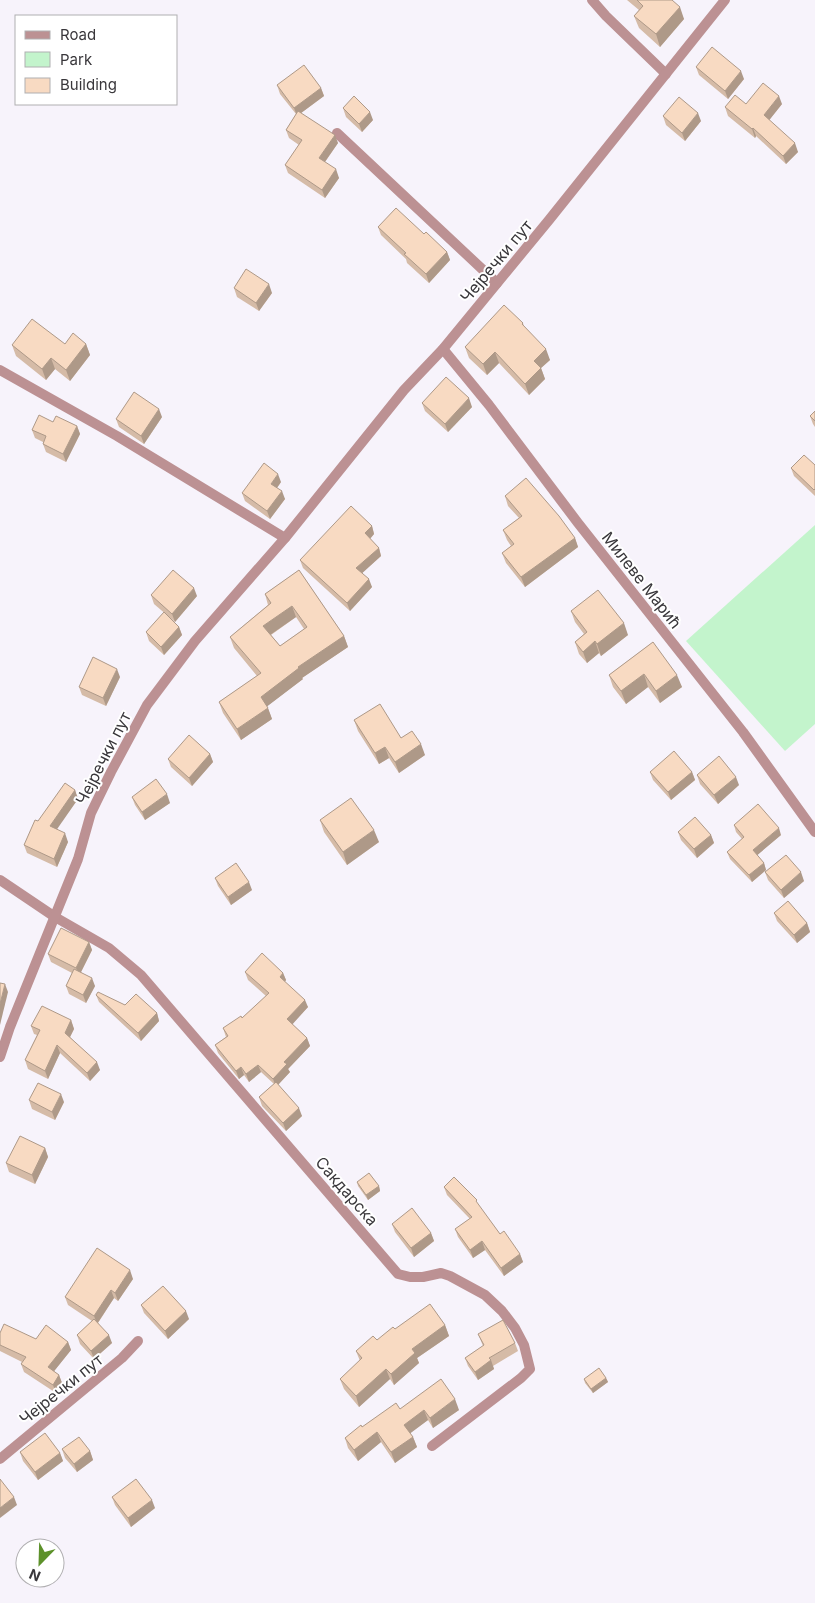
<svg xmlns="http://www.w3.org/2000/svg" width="815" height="1603" viewBox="0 0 815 1603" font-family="Inter,sans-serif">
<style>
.green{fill:#c3f4cc}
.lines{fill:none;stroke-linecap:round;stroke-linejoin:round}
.street{stroke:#bc9193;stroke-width:10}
.wall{fill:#d5bba7;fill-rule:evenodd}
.shaded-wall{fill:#ae9988}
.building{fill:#f8dac2;stroke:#ae9988;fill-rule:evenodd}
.labels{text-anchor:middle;stroke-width:4;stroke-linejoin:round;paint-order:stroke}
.street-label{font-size:16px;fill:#39373b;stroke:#fff}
</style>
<rect width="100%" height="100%" fill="#f7f3fb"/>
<polygon class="green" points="815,525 815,724 785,751 686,641"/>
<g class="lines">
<g class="street">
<polyline points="592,0 606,16 666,74"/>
<polyline points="337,133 497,283"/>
<polyline points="443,349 489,405 578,523 743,732 815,832"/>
<polyline points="0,370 117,436 285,538"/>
<polyline points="0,880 55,917 109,948 141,975 398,1274 410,1277 423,1277 441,1273 450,1276 485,1295 502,1311 515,1328 524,1345 530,1369 521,1378 432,1446"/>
<polyline points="0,1057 10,1027 78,859 91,813 111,772 147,705 195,641 285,538 404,390 443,349 549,220 725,0"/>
<polyline points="0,1459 122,1358 138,1341"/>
</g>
</g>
<g class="wall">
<polygon points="627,0 672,0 684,19 660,47 639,28 634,16 639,10"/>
<polygon points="696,67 744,79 728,99 699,75"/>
<polygon points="277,85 321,88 324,96 301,113 338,143 325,162 339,178 325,198 288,173 285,165 299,145 289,138 286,130 296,114 280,94"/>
<polygon points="746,104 782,104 769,120 798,152 786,164 756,136 755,138 728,116 725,107"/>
<polygon points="343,108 373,120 362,132 346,117"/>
<polygon points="663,116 701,121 685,141 666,125"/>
<polygon points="378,227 424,234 447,252 450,260 429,283 407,263 406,259 381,235"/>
<polygon points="234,288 272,293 259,311 237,297"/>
<polygon points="523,323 524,326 550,360 541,368 545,379 529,395 499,363 487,375 469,358 465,347"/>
<polygon points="65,344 86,344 90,355 70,381 55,369 46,380 16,356 12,345"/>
<polygon points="422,403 472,407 448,432 425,411"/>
<polygon points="815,411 815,427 813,424 810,416"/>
<polygon points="162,417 144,444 119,427 116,419"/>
<polygon points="53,422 77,426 80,434 66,462 46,452 43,444 43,442 35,438 32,430"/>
<polygon points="815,465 815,496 794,476 791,468"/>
<polygon points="281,482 277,488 285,499 270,519 245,501 242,493"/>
<polygon points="505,496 575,538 578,547 525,587 506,563 502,553 511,546 507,540 503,530 519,518 508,506"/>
<polygon points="372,526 374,534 370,539 379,548 381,556 362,573 372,587 350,611 303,568 300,560"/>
<path d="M299 570 344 636 348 647 302 678 303 679 267 706 272 719 241 740 223 713 219 702 257 676 234 648 230 637 268 605 265 594ZM296 617 304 629 280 646 271 635Z"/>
<polygon points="151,595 197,596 175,622 154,604"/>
<polygon points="571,611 628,635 601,656 599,653 587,663 579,654 575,642 584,634 575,622"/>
<polygon points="179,627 182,635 164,655 149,641 146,632"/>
<polygon points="653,642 682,687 660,703 648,687 626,704 613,687 609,675"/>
<polygon points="120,677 106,706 82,695 79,687"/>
<polygon points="354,720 401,738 425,755 399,773 389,758 379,764 358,731"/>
<polygon points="210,754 213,762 192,786 171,767 168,759"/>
<polygon points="650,772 692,772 695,780 671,800 653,780"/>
<polygon points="697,775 739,785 718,804 700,784"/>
<polygon points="75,790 78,799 56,829 68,842 57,867 27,853 24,845 38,821"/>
<polygon points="132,797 170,803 145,820 135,805"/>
<polygon points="320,820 379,842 347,865 324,832"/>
<polygon points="734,825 781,835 757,855 764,863 766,870 752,882 730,859 727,852 742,839 736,832"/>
<polygon points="678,832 711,835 714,843 697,858 681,840"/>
<polygon points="765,872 804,881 784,898 768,880"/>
<polygon points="215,878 252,890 231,905 218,886"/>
<polygon points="774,913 807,923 810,932 797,943 777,921"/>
<polygon points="89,942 92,950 81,972 95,986 86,1003 69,994 66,986 72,973 51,962 48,954"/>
<polygon points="245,972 283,973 286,980 285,982 308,1007 292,1024 307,1038 310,1046 288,1069 290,1072 278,1085 302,1116 286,1131 262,1106 259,1097 274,1084 261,1072 249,1082 244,1075 239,1079 218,1053 215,1045 226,1037 223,1028 242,1018 266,996 248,980"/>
<polygon points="96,995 125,1005 157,1013 159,1021 141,1041 99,1002"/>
<polygon points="71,1020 74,1029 70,1037 100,1070 90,1081 60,1053 48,1079 28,1069 25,1060 37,1035 34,1034 31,1026"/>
<polygon points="29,1100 64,1102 55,1120 32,1109"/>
<polygon points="45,1148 48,1157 35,1184 9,1172 6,1163"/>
<polygon points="357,1182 379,1186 380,1191 368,1200 358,1186"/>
<polygon points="444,1187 478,1205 500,1234 520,1254 523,1262 504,1276 485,1250 473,1258 458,1237 455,1229 470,1219 447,1195"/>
<polygon points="392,1224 431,1233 434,1241 414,1257 395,1232"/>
<polygon points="133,1279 118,1301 114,1298 98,1323 112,1343 94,1359 80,1344 77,1335 92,1321 68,1305 65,1297"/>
<polygon points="141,1305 189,1319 168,1339 144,1313"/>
<polygon points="445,1325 449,1336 417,1358 419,1363 394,1385 390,1379 359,1407 344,1389 340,1379 360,1361 356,1351 377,1340 395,1329"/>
<polygon points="0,1333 36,1339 68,1342 71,1350 54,1371 59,1375 62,1383 56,1393 24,1372 21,1364 22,1362 0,1351"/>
<polygon points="478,1334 515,1343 518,1351 493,1366 494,1369 478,1380 468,1366 465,1358 483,1346"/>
<polygon points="606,1378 608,1382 593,1393 585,1383 584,1379"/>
<polygon points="400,1409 459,1410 433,1428 428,1420 410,1433 413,1437 417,1447 395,1463 381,1442 358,1461 348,1448 345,1438 362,1427"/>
<polygon points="62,1449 90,1451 93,1460 77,1472 65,1458"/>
<polygon points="20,1452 60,1453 63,1461 38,1480 23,1461"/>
<polygon points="112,1497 155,1508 131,1527 115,1505"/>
</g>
<g class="shaded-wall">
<polygon points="680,7 684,19 660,47 656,34"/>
<polygon points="741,71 744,79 728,99 725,91"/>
<polygon points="321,88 324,96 297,116 294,108"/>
<polygon points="779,96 782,104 767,123 764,115"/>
<polygon points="370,112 373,120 362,132 359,124"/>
<polygon points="698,113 701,121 685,141 682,133"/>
<polygon points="753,128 756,136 755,138 752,129"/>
<polygon points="335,135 338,143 322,166 319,158"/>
<polygon points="795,143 798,152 786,164 783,156"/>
<polygon points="336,169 339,178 325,198 322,190"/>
<polygon points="447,252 450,260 429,283 426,274"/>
<polygon points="269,284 272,293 259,311 256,303"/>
<polygon points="86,344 90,355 70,381 66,370"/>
<polygon points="546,349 550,360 541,368 545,379 529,395 525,384 534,361"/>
<polygon points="495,352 499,363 487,375 483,364"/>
<polygon points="51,358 55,369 46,380 42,369"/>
<polygon points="469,398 472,407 448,432 445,424"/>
<polygon points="159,409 162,417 144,444 141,436"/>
<polygon points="77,426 80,434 66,462 63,454"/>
<polygon points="278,474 281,482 274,492 271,484"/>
<polygon points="282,491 285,499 270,519 267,511"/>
<polygon points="372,526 374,534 368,541 365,533"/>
<polygon points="575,538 578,547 525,587 521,577"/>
<polygon points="379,548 381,556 359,576 356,568"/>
<polygon points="369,579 372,587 350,611 347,603"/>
<polygon points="194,588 197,596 175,622 172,614"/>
<polygon points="292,606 296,617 267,637 263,626"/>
<polygon points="624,623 628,635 601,656 597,644"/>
<polygon points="179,627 182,635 164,655 161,647"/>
<polygon points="344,636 348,647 302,678 303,679 265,708 261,697 298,667"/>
<polygon points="595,641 599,653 587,663 583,652"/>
<polygon points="117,669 120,677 106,706 103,698"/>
<polygon points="644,674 648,687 626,704 621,691"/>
<polygon points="677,675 682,687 660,703 656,691"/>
<polygon points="268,708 272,719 241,740 237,729"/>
<polygon points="421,744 425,755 399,773 395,762"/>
<polygon points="385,747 389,758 379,764 375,753"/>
<polygon points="210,754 213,762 192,786 189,778"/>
<polygon points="692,772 695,780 671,800 668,792"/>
<polygon points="736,777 739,785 718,804 714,795"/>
<polygon points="75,790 78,799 53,835 50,826"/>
<polygon points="167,794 170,803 145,820 142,812"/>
<polygon points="779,828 781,835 755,857 753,850"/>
<polygon points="374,830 379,842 347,865 343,852"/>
<polygon points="65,833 68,842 57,867 54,859"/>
<polygon points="711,835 714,843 697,858 694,849"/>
<polygon points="764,863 766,870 752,882 749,875"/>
<polygon points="801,872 804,881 784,898 781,890"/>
<polygon points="249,882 252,890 231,905 228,897"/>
<polygon points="807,923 810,932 797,943 794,935"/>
<polygon points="89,942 92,950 79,976 76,968"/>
<polygon points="283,973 286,980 283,984 280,977"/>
<polygon points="92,978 95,986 86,1003 83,995"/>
<polygon points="5,984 8,992 0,1025 0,1004"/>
<polygon points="305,1000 308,1007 290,1027 287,1019"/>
<polygon points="157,1013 159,1021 141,1041 138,1033"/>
<polygon points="71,1020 74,1029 68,1041 65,1033"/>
<polygon points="307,1038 310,1046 288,1069 290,1072 276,1087 273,1079 284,1062"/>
<polygon points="57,1045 60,1053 48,1079 45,1071"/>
<polygon points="97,1062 100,1070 90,1081 87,1073"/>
<polygon points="258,1065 261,1072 249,1082 246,1074"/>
<polygon points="241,1067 244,1075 239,1079 236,1071"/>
<polygon points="61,1094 64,1102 55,1120 52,1112"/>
<polygon points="299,1108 302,1116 286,1131 283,1123"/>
<polygon points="45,1148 48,1157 35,1184 32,1175"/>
<polygon points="379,1186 380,1191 368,1200 366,1195"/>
<polygon points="431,1233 434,1241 414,1257 411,1248"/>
<polygon points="482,1241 485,1250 473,1258 470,1250"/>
<polygon points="520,1254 523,1262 504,1276 501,1268"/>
<polygon points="130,1270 133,1279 118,1301 115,1293"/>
<polygon points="111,1290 114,1298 97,1324 94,1316"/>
<polygon points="186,1311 189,1319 168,1339 165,1331"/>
<polygon points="445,1325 449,1336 417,1358 419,1363 394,1385 391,1374 412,1349"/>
<polygon points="109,1335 112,1343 94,1359 91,1351"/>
<polygon points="68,1342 71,1350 51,1375 48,1367"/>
<polygon points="491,1360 494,1369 478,1380 475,1372"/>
<polygon points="386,1369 390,1379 359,1407 356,1396"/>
<polygon points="59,1375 62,1383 56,1393 53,1385"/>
<polygon points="606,1378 608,1382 593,1393 591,1389"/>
<polygon points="455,1399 459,1410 433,1428 430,1418"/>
<polygon points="424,1410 428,1420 408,1435 404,1425"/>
<polygon points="377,1432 381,1442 358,1461 354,1450"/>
<polygon points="413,1437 417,1447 395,1463 391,1452"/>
<polygon points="90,1451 93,1460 77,1472 74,1464"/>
<polygon points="60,1453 63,1461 38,1480 35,1472"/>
<polygon points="14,1497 17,1505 0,1518 0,1508"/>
<polygon points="152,1500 155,1508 131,1527 128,1518"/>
</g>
<g class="building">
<polygon points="637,0 672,0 680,7 656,34 634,16 643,6"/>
<polygon points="712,47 741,71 725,91 696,67"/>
<polygon points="304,65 321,88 294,108 277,85"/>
<polygon points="763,83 779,96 764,115 795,143 783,156 753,128 752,129 725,107 735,95 746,104"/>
<polygon points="354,96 370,112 359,124 343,108"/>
<polygon points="679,97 698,113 682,133 663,116"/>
<polygon points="298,111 335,135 319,158 336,169 322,190 285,165 302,140 286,130"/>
<polygon points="396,208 424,234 426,232 447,252 426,274 404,254 406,253 378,227"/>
<polygon points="246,269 269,284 256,303 234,288"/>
<polygon points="504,305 523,323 522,324 546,349 534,361 541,368 525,384 495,352 483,364 465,347"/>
<polygon points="32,319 65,344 73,333 86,344 66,370 51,358 42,369 12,345"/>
<polygon points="446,377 469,398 445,424 422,403"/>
<polygon points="134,392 159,409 141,436 116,419"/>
<polygon points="815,411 815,421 810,416"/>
<polygon points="39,415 53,422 56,416 77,426 63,454 43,444 46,436 32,430"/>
<polygon points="804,455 815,465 815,489 814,490 791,468"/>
<polygon points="264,463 278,474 271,484 282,491 267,511 242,493"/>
<polygon points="526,478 559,516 575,538 521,577 502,553 514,544 503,530 522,516 505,496"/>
<polygon points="351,506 372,526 365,533 379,548 356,568 369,579 347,603 300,560"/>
<polygon points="173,570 194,588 172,614 151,595"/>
<path d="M299 570 344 636 298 667 299 668 261 697 268 708 237 729 219 702 261 673 230 637 271 603 265 594ZM292 606 307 627 280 646 263 626Z"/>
<polygon points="598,590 624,623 597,644 595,641 583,652 575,642 587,632 571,611"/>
<polygon points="164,612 179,627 161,647 146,632"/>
<polygon points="653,642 677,675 656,691 644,674 621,691 609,675"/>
<polygon points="93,657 117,669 103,698 79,687"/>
<polygon points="380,704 401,738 412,731 421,744 395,762 385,747 375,753 354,720"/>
<polygon points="189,735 210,754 189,778 168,759"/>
<polygon points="674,751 692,772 668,792 650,772"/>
<polygon points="719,756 736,777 714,795 697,775"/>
<polygon points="156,779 167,794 142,812 132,797"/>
<polygon points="65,783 75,790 50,826 65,833 54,859 24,845 35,820 38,821"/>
<polygon points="351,798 374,830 343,852 320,820"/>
<polygon points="758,804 779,828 753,850 764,863 749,875 727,852 744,837 734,825"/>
<polygon points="695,817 711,835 694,849 678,832"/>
<polygon points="786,855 801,872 781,890 765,872"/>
<polygon points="236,863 249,882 228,897 215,878"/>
<polygon points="788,901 807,923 794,935 774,913"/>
<polygon points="61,928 89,942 76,968 48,954"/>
<polygon points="262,953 283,973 280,977 305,1000 287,1019 307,1038 284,1062 287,1064 273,1079 258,1065 246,1074 241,1067 236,1071 215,1045 228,1036 223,1028 241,1016 242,1018 269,993 245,972"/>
<polygon points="74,969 92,978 83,995 66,986"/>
<polygon points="0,983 5,984 0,1004"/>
<polygon points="98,992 125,1005 136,994 157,1013 138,1033 96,995"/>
<polygon points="42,1006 71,1020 65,1033 97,1062 87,1073 57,1045 45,1071 25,1060 40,1030 31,1026"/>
<polygon points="276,1082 299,1108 283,1123 259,1097"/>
<polygon points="38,1083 61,1094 52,1112 29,1100"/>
<polygon points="20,1136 45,1148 32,1175 6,1163"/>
<polygon points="369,1173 379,1186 366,1195 357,1182"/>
<polygon points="454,1177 477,1200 476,1201 500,1234 504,1231 520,1254 501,1268 482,1241 470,1250 455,1229 472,1217 444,1187"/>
<polygon points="412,1208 431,1233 411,1248 392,1224"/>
<polygon points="97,1248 130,1270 115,1293 111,1290 94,1316 65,1297"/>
<polygon points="163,1286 186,1311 165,1331 141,1305"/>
<polygon points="430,1304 445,1325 412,1349 415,1353 391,1374 386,1369 356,1396 340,1379 362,1358 356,1351 373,1336 377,1340 393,1327 395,1329"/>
<polygon points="94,1319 109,1335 91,1351 77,1335"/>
<polygon points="503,1320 515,1343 489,1358 491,1360 475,1372 465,1358 484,1345 478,1334"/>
<polygon points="4,1324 36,1339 46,1325 68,1342 48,1367 59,1375 53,1385 21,1364 26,1357 0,1345 0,1333"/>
<polygon points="599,1368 606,1378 591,1389 584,1379"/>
<polygon points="441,1379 455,1399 430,1418 424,1410 404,1425 413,1437 391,1452 377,1432 354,1450 345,1438 361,1425 362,1427 396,1403 400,1409"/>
<polygon points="45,1433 60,1453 35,1472 20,1452"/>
<polygon points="79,1437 90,1451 74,1464 62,1449"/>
<polygon points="0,1479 14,1497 0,1508"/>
<polygon points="136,1479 152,1500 128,1518 112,1497"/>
</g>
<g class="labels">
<g class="street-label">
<text transform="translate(496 261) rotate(-50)" y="6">Чејречки пут</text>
<text transform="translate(642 580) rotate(52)" y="6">Милеве Мaрић</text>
<text transform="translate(103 758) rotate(-63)" y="6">Чејречки пут</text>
<text transform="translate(347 1191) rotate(49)" y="6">Сакдарска</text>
<text transform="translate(61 1389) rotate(-39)" y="6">Чејречки пут</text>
</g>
</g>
<rect x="15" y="15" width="162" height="90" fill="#ffffff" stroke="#b0afb1"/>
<rect x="25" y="31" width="25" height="8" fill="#bc9193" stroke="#b0afb1"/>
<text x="60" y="40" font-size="15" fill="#39373b">Road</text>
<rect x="25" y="52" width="25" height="15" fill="#c3f4cc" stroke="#b0afb1"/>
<text x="60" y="65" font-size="15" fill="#39373b">Park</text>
<rect x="25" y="78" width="25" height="15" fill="#f8dac2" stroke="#b0afb1"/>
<text x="60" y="90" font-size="15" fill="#39373b">Building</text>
<g transform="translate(40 1563) rotate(203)"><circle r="24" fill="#ffffff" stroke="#b0afb1"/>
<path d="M0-4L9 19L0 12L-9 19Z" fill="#5d912a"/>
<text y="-8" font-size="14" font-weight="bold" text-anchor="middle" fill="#39373b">N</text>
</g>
</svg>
